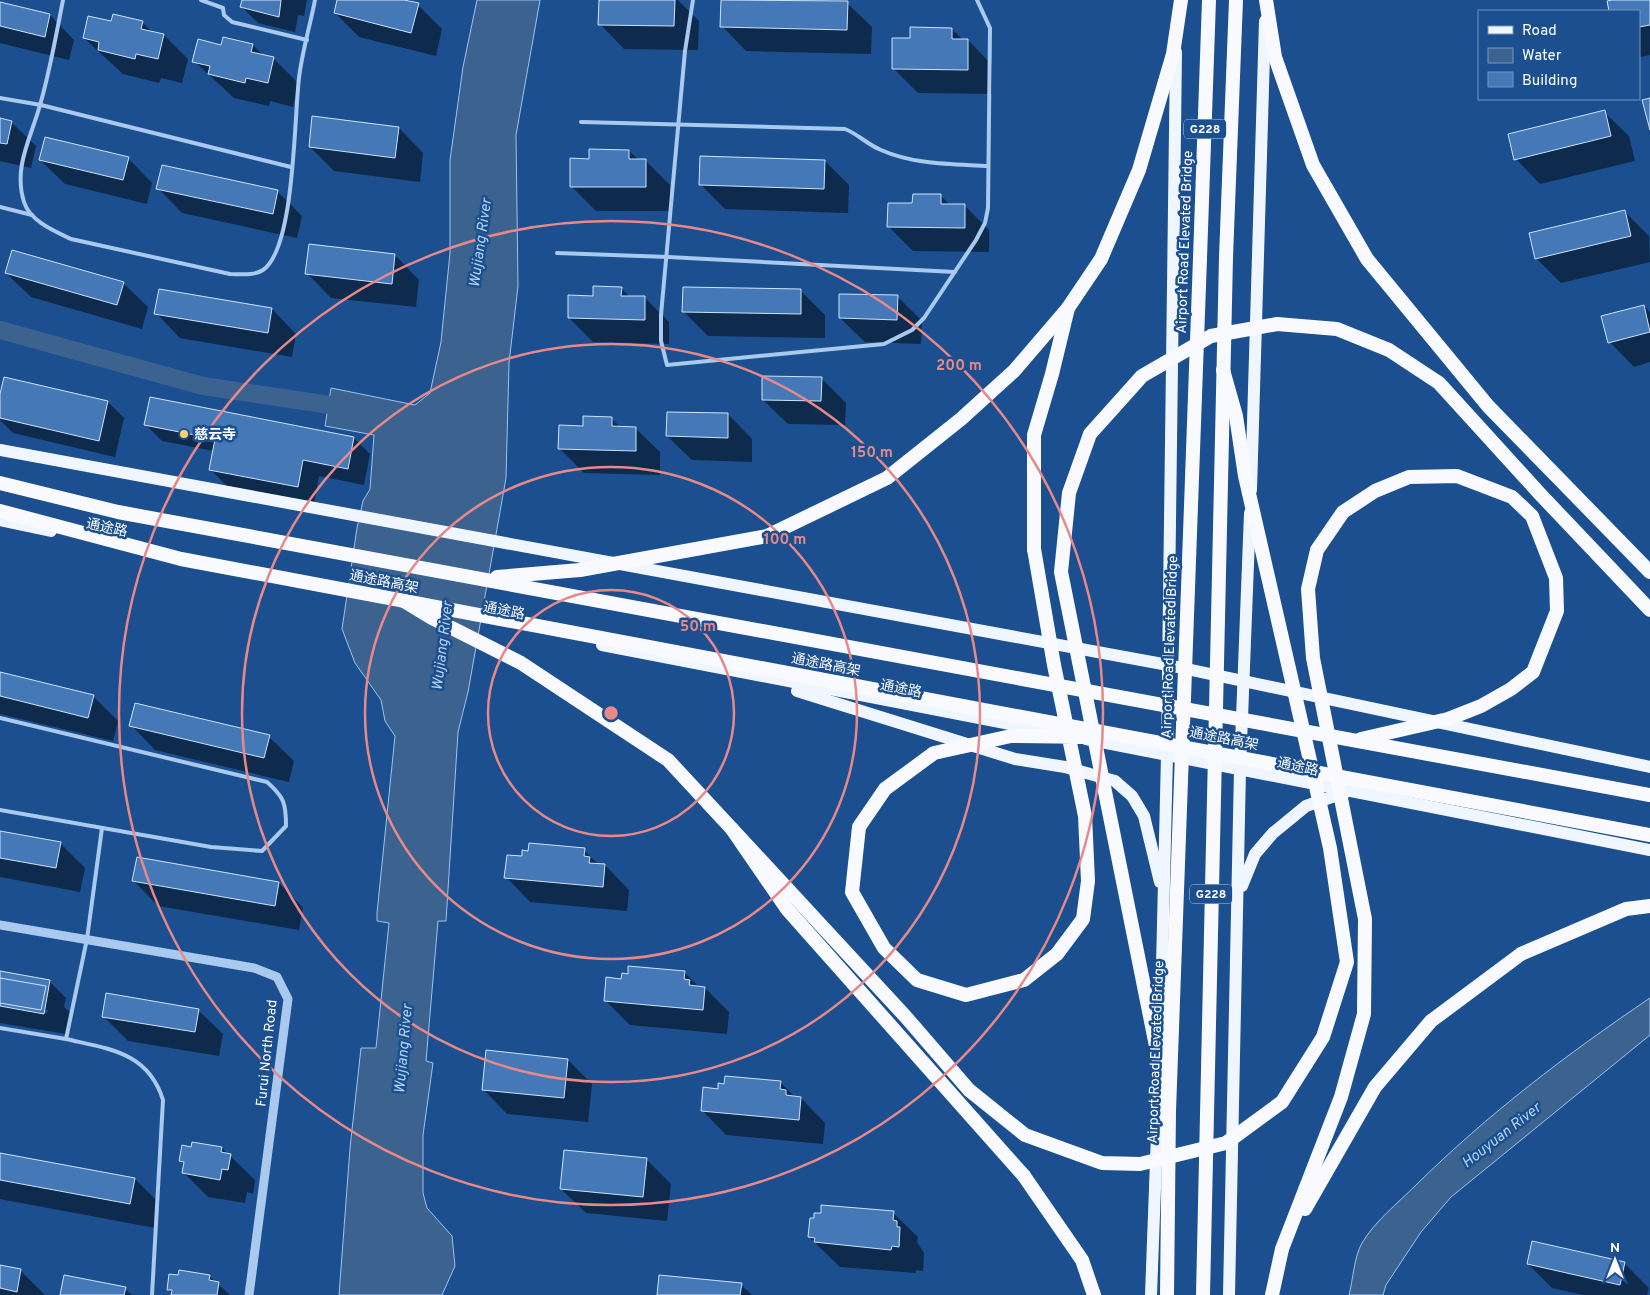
<svg xmlns="http://www.w3.org/2000/svg" width="1650" height="1295" viewBox="0 0 1650 1295" font-family="Overpass,'Noto Sans SC',sans-serif">
<style>
.water{fill:#3c6290;stroke:#9cc4f0}
.shadow{fill:#0007}
.lines{fill:none;stroke-linecap:round;stroke-linejoin:round}
.canal{stroke:#3c6290;stroke-width:18}
.building{fill:#4478b7;stroke:#cfe3fa}
.service{stroke:#a9c9ee;stroke-width:4}
.tertiary{stroke:#a9c9ee;stroke-width:9}
.primary{stroke:#f0f6ff;stroke-width:12}
.trunk{stroke:#f8faff;stroke-width:14}
.trunk-bridge{stroke:#f8faff;stroke-width:14}
.ring{fill:none;stroke:#e88989;stroke-width:2.5}
.poi-dot{fill:#ffd166;stroke:#1b4f8f;stroke-width:2}
.labels{text-anchor:middle;stroke-width:5;stroke-linejoin:round;paint-order:stroke}
.shield{fill:#1b4f8f;stroke:#bbcadd;stroke-width:1}
.shield-label{font-size:12px;font-weight:bold;fill:#fff}
.street-label{font-size:14px;fill:#fff;stroke:#1b4f8f}
.poi-label{font-size:14px;font-weight:bold;fill:#fff;stroke:#1b4f8f;text-anchor:start}
.water-label{font-size:15px;font-style:italic;fill:#b5d3f5;stroke:#1b4f8f}
.centre{fill:#e88989;stroke:#1b4f8f;stroke-width:2.5}
.ring-label{font-size:15px;text-anchor:middle;font-weight:bold;fill:#e88989;stroke:#1b4f8f;stroke-width:5;stroke-linejoin:round;paint-order:stroke}
</style>
<rect width="100%" height="100%" fill="#1b4f8f"/>
<g class="water">
<polygon points="477,0 540,0 516,135 518,286 509,363 506,478 468,692 458,732 446,921 438,921 426,1061 433,1063 423,1135 423,1193 427,1208 452,1236 455,1266 442,1295 339,1295 350,1148 361,1048 376,1048 389,923 377,921 377,913 395,736 385,721 381,700 355,663 342,629 357,528 363,501 370,489 374,435 325,426 331,388 415,405 430,393 441,342 450,253 450,160 463,67"/>
<path d="M1650 998V1035L1451 1197 1421 1232 1386 1285 1383 1295H1349C1353 1280 1354 1257 1362 1243 1375 1221 1398 1203 1416 1185 1488 1114 1567 1054 1650 998Z"/>
</g>
<g class="shadow">
<polygon points="243,0 307,0 304,16 298,15 295,32 258,23 242,7"/>
<polygon points="338,0 409,0 418,5 442,29 436,56 359,37 335,13"/>
<polygon points="600,0 678,0 699,21 698,50 624,49 600,24"/>
<polygon points="722,0 847,3 872,27 871,54 746,51 722,26"/>
<polygon points="1617,0 1650,0 1650,55 1641,57 1639,56 1639,11 1610,11 1608,2"/>
<polygon points="0,3 50,15 74,40 69,60 0,43"/>
<polygon points="142,22 153,33 164,35 188,59 182,83 161,78 159,83 123,74 84,38 112,23"/>
<polygon points="952,29 963,40 968,40 992,65 992,94 918,93 893,68 911,40"/>
<polygon points="253,45 264,56 274,59 298,83 293,107 270,101 269,106 234,98 194,61 222,46"/>
<polygon points="1604,112 1629,136 1635,161 1540,184 1516,159"/>
<polygon points="0,119 11,122 36,146 31,168 0,161"/>
<polygon points="399,128 423,153 420,182 334,171 310,147"/>
<polygon points="629,151 639,160 646,161 670,185 670,211 596,211 571,186 590,160"/>
<polygon points="128,158 152,183 147,204 65,184 40,160"/>
<polygon points="825,161 849,185 848,213 725,209 700,184"/>
<polygon points="158,188 277,191 302,216 297,238 182,213"/>
<polygon points="941,196 950,205 965,206 989,230 989,252 913,251 888,226 914,205"/>
<polygon points="1624,211 1649,236 1650,262 1561,283 1536,258"/>
<polygon points="310,245 395,255 419,280 416,307 331,298 307,273"/>
<polygon points="6,273 123,283 148,307 142,329 31,297"/>
<polygon points="621,288 630,297 645,298 669,322 669,344 593,342 569,318 594,297"/>
<polygon points="801,291 825,315 825,338 708,336 683,311"/>
<polygon points="897,296 922,321 921,344 865,342 840,318"/>
<polygon points="1644,306 1650,312 1650,362 1634,367 1610,342"/>
<polygon points="272,309 296,334 292,357 180,338 156,313"/>
<polygon points="5,378 108,402 124,418 115,457 13,433 0,420 0,399"/>
<polygon points="821,378 846,403 845,425 788,424 763,400"/>
<polygon points="728,414 752,439 752,462 692,460 667,436"/>
<polygon points="611,418 621,428 635,428 660,452 660,475 584,473 559,448 584,427"/>
<polygon points="146,425 354,438 370,454 364,485 319,476 314,503 227,486 210,469 214,451 162,441"/>
<polygon points="0,673 93,696 118,721 113,741 0,714"/>
<polygon points="131,725 269,737 294,761 289,782 155,750"/>
<polygon points="0,832 60,843 85,868 80,892 0,877"/>
<polygon points="584,850 599,865 605,865 629,890 627,911 530,902 506,877 523,857"/>
<polygon points="134,881 279,883 303,908 299,930 158,906"/>
<polygon points="0,972 49,981 66,998 64,1007 70,1012 66,1034 0,1023 0,1004 47,1013 48,1010 0,1002"/>
<polygon points="684,972 699,987 705,988 729,1012 727,1034 630,1025 605,1000 622,980"/>
<polygon points="198,1010 223,1034 219,1056 128,1041 103,1016"/>
<polygon points="568,1060 592,1084 588,1122 507,1114 483,1089"/>
<polygon points="780,1082 796,1098 801,1098 825,1123 823,1144 726,1135 702,1110"/>
<polygon points="222,1148 255,1180 253,1194 247,1192 245,1203 208,1197 184,1173 185,1165 180,1161"/>
<polygon points="0,1154 135,1179 159,1203 155,1228 0,1199"/>
<polygon points="646,1159 671,1184 667,1221 586,1213 561,1189"/>
<polygon points="893,1213 918,1237 917,1242 924,1253 923,1271 916,1270 916,1273 840,1267 809,1237"/>
<polygon points="1624,1263 1649,1288 1647,1295 1583,1295 1552,1288 1528,1264"/>
<polygon points="0,1266 20,1270 45,1295 0,1295"/>
<polygon points="209,1276 230,1295 172,1295 168,1289"/>
<polygon points="741,1285 752,1295 658,1295"/>
<polygon points="125,1289 132,1295 62,1295"/>
</g>
<g class="lines">
<polyline class="canal" points="0,330 203,386 350,408"/>
</g>
<g class="building">
<polygon points="242,0 281,0 279,17 240,7"/>
<polygon points="337,0 404,0 419,3 411,33 334,13"/>
<polygon points="599,0 675,0 674,26 598,25"/>
<polygon points="721,0 848,1 847,30 720,27"/>
<polygon points="1612,0 1650,0 1650,25 1639,27 1639,11 1609,11 1607,1"/>
<polygon points="0,2 50,14 45,37 0,26"/>
<polygon points="113,14 143,21 141,29 164,34 158,59 136,54 135,59 98,50 99,42 83,38 88,16 111,21"/>
<polygon points="910,27 952,28 952,39 968,39 968,70 892,69 892,38 910,38"/>
<polygon points="223,37 253,44 251,52 274,57 268,83 246,78 245,83 208,74 210,66 192,62 198,39 221,45"/>
<polygon points="1650,98 1650,130 1642,100"/>
<polygon points="1605,110 1611,136 1514,160 1508,134"/>
<polygon points="312,116 399,127 395,158 309,147"/>
<polygon points="0,118 12,121 7,144 0,143"/>
<polygon points="45,137 129,157 123,180 39,160"/>
<polygon points="589,149 629,150 629,159 646,159 646,187 570,187 570,158 589,159"/>
<polygon points="700,156 825,160 824,189 699,185"/>
<polygon points="162,165 278,190 273,214 156,189"/>
<polygon points="913,194 941,194 941,204 965,204 965,228 887,227 888,203 912,203"/>
<polygon points="1625,210 1631,236 1535,259 1529,233"/>
<polygon points="309,244 395,254 392,284 305,274"/>
<polygon points="12,250 124,282 117,305 5,273"/>
<polygon points="593,286 622,287 621,296 645,296 645,320 568,318 568,295 593,296"/>
<polygon points="683,287 801,289 801,314 682,312"/>
<polygon points="159,289 272,308 268,333 154,314"/>
<polygon points="839,294 898,295 897,320 839,318"/>
<polygon points="1644,305 1650,332 1608,343 1601,316"/>
<polygon points="762,376 822,377 821,401 762,400"/>
<polygon points="4,377 108,401 99,441 0,418 0,394"/>
<polygon points="150,397 354,437 348,469 303,460 298,487 209,470 215,439 144,425"/>
<polygon points="667,412 728,413 728,438 666,436"/>
<polygon points="583,416 612,417 612,426 636,427 636,451 558,449 559,425 583,426"/>
<polygon points="0,672 94,695 88,718 0,696"/>
<polygon points="135,703 270,735 264,758 129,726"/>
<polygon points="0,831 61,842 56,868 0,858"/>
<polygon points="529,843 585,848 584,856 590,857 589,863 605,864 603,887 504,878 507,855 522,856 522,850 528,851"/>
<polygon points="137,857 279,882 275,906 132,881"/>
<polygon points="628,966 685,971 684,979 690,980 689,985 705,987 703,1010 604,1001 606,977 621,979 622,973 628,974"/>
<polygon points="0,971 50,980 44,1014 0,1006"/>
<polygon points="0,978 46,986 41,1010 0,1003"/>
<polygon points="106,993 199,1009 195,1032 102,1017"/>
<polygon points="486,1050 568,1059 564,1098 482,1090"/>
<polygon points="725,1076 781,1081 780,1089 786,1090 786,1095 801,1097 799,1120 701,1111 703,1087 718,1089 718,1083 724,1084"/>
<polygon points="192,1142 222,1147 221,1152 231,1154 228,1170 222,1169 220,1180 182,1173 184,1162 179,1161 182,1145 191,1147"/>
<polygon points="564,1150 647,1158 643,1197 560,1189"/>
<polygon points="0,1153 135,1178 130,1204 0,1180"/>
<polygon points="821,1205 894,1211 893,1220 897,1221 897,1227 900,1227 899,1247 892,1246 891,1250 814,1242 815,1238 808,1237 810,1218 814,1218 814,1213 821,1213"/>
<polygon points="1532,1241 1625,1262 1620,1285 1527,1264"/>
<polygon points="0,1265 21,1269 17,1292 0,1288"/>
<polygon points="179,1270 210,1275 209,1280 219,1282 217,1295 171,1295 172,1290 167,1290 169,1274 178,1275"/>
<polygon points="64,1275 126,1287 124,1295 60,1295"/>
<polygon points="659,1275 742,1283 740,1295 657,1295"/>
</g>
<g class="lines">
<g class="service">
<path d="M63 0C56 35 50 71 40 105 31 138 13 167 24 202 30 221 54 231 71 239L230 274C240 274 254 276 263 270 295 248 294 118 299 78 302 52 310 26 315 0"/>
<polyline points="201,0 223,8 224,15 232,22 307,40"/>
<polyline points="693,0 685,51 661,315 661,341 667,365 884,344 912,330 924,318 976,240 985,223 988,208 990,28 977,0"/>
<polyline points="0,98 41,105 291,167"/>
<path d="M581 122 845 129C858 134 868 145 881 150 915 165 952 164 988 166"/>
<polyline points="0,207 32,215"/>
<polyline points="557,253 668,257 955,272"/>
<path d="M0 718 267 782C284 797 286 803 286 826L262 851 211 847 0 810"/>
<path d="M102 828 87 939 66 1039C109 1049 148 1052 163 1100L152 1295"/>
<polyline points="0,1028 66,1039"/>
</g>
<polyline class="tertiary" points="0,925 254,968 277,977 288,999 249,1295"/>
<g class="primary">
<polyline points="0,450 1168,665 1650,767"/>
<polyline points="1251,490 1265,21"/>
<polyline points="0,520 51,531"/>
<polyline points="602,645 1051,732"/>
<polyline points="797,691 1015,759 1065,767 1115,781 1132,796 1144,816 1160,882"/>
<polyline points="1086,739 1650,850"/>
<polyline points="1242,886 1255,854 1273,833 1306,806 1346,792"/>
<polyline points="1160,1050 1167,755 1176,52"/>
<polyline points="1151,1295 1159,1080"/>
<polyline points="1229,1295 1240,769 1250,513"/>
</g>
<g class="trunk">
<polyline points="1266,0 1275,57 1313,165 1367,259 1488,406 1650,572"/>
<polyline points="1226,257 1236,0"/>
<polyline points="1200,258 1209,0"/>
<polyline points="1034,549 1034,435 1052,374 1068,308"/>
<polyline points="404,601 432,618 521,663 668,760 732,829 787,909 1024,1176"/>
<polyline points="1272,1295 1282,1249"/>
</g>
<g class="trunk-bridge">
<polyline points="0,483 118,512 1650,795"/>
<polyline points="0,511 181,559 1650,835"/>
<polyline points="1034,549 1054,665 1085,816 1088,881 1083,919 1057,954 1024,980 966,995 917,980 884,948 852,892 859,827 885,789 934,753 1011,736 1095,737"/>
<polyline points="497,577 580,570 767,536 887,478 961,419 1014,371 1068,308 1101,259 1139,170 1173,54 1181,0"/>
<polyline points="732,829 905,1016 969,1090 1025,1135 1102,1163 1140,1164 1226,1143 1282,1102 1323,1037 1347,962 1330,848 1245,476 1236,416 1223,370"/>
<polyline points="1169,1111 1061,572 1069,493 1090,434 1142,376 1211,336 1277,324 1337,329 1389,350 1439,383 1540,494 1650,610"/>
<polyline points="1024,1176 1082,1260 1094,1295"/>
<polyline points="1305,1209 1375,1087 1431,1021 1521,954 1626,909 1650,906"/>
<polyline points="1282,1249 1341,1097 1364,1014 1365,919 1313,658 1308,589 1317,550 1343,512 1375,491 1409,477 1457,476 1512,497 1532,516 1556,578 1557,611 1533,672 1511,689 1481,706 1448,719 1361,739"/>
<polyline points="1167,1295 1169,1111 1200,258"/>
<polyline points="1203,1295 1226,257"/>
</g>
</g>
<g class="ring">
<circle cx="611" cy="713" r="123"/>
<circle cx="611" cy="713" r="246"/>
<circle cx="611" cy="713" r="369"/>
<circle cx="611" cy="713" r="492"/>
</g>
<circle class="poi-dot" cx="184" cy="434" r="5"/>
<g class="labels">
<g class="shield">
<rect x="1184" y="119.5" width="42" height="19" rx="4"/>
<rect x="1190" y="884.5" width="42" height="19" rx="4"/>
</g>
<g class="shield-label">
<text x="1205" y="133">G228</text>
<text x="1211" y="898">G228</text>
</g>
<g class="street-label">
<text transform="translate(1184 242) rotate(-88)" y="5">Airport Road Elevated Bridge</text>
<text transform="translate(107 527) rotate(12)" y="5">通途路</text>
<text transform="translate(384 581) rotate(11)" y="5">通途路高架</text>
<text transform="translate(504 610) rotate(11)" y="5">通途路</text>
<text transform="translate(1169 647) rotate(-88)" y="5">Airport Road Elevated Bridge</text>
<text transform="translate(826 664) rotate(11)" y="5">通途路高架</text>
<text transform="translate(901 688) rotate(11)" y="5">通途路</text>
<text transform="translate(1224 738) rotate(11)" y="5">通途路高架</text>
<text transform="translate(1298 766) rotate(12)" y="5">通途路</text>
<text transform="translate(1155 1052) rotate(-88)" y="5">Airport Road Elevated Bridge</text>
<text transform="translate(266 1053) rotate(-84)" y="5">Furui North Road</text>
</g>
<g class="poi-label">
<text x="194" y="439">慈云寺</text>
</g>
<g class="water-label">
<text transform="translate(480 243) rotate(-82)" y="5">Wujiang River</text>
<text transform="translate(442 646) rotate(-83)" y="5">Wujiang River</text>
<text transform="translate(403 1049) rotate(-85)" y="5">Wujiang River</text>
<text transform="translate(1501 1135) rotate(-38)" y="5">Houyuan River</text>
</g>
</g>
<circle cx="611" cy="713" r="8" class="centre"/>
<g class="ring-label">
<text x="959" y="370">200 m</text>
<text x="872" y="457">150 m</text>
<text x="785" y="544">100 m</text>
<text x="698" y="631">50 m</text>
</g>
<rect x="1478" y="10" width="162" height="90" fill="#1b4f8f" stroke="#7695bc"/>
<rect x="1488" y="26" width="25" height="8" fill="#f0f6ff" stroke="#7695bc"/>
<text x="1522" y="35" font-size="15" fill="#ffffff">Road</text>
<rect x="1488" y="48" width="25" height="15" fill="#3c6290" stroke="#7695bc"/>
<text x="1522" y="60" font-size="15" fill="#ffffff">Water</text>
<rect x="1488" y="72" width="25" height="15" fill="#4478b7" stroke="#7695bc"/>
<text x="1522" y="85" font-size="15" fill="#ffffff">Building</text>
<g transform="translate(1615 1260)" stroke="#1b4f8f" stroke-width="4" paint-order="stroke">
<path d="M0-4L9 19L0 12L-9 19Z" fill="#ffffff"/>
<text y="-8" font-size="14" font-weight="bold" text-anchor="middle" fill="#ffffff">N</text>
</g>
</svg>
